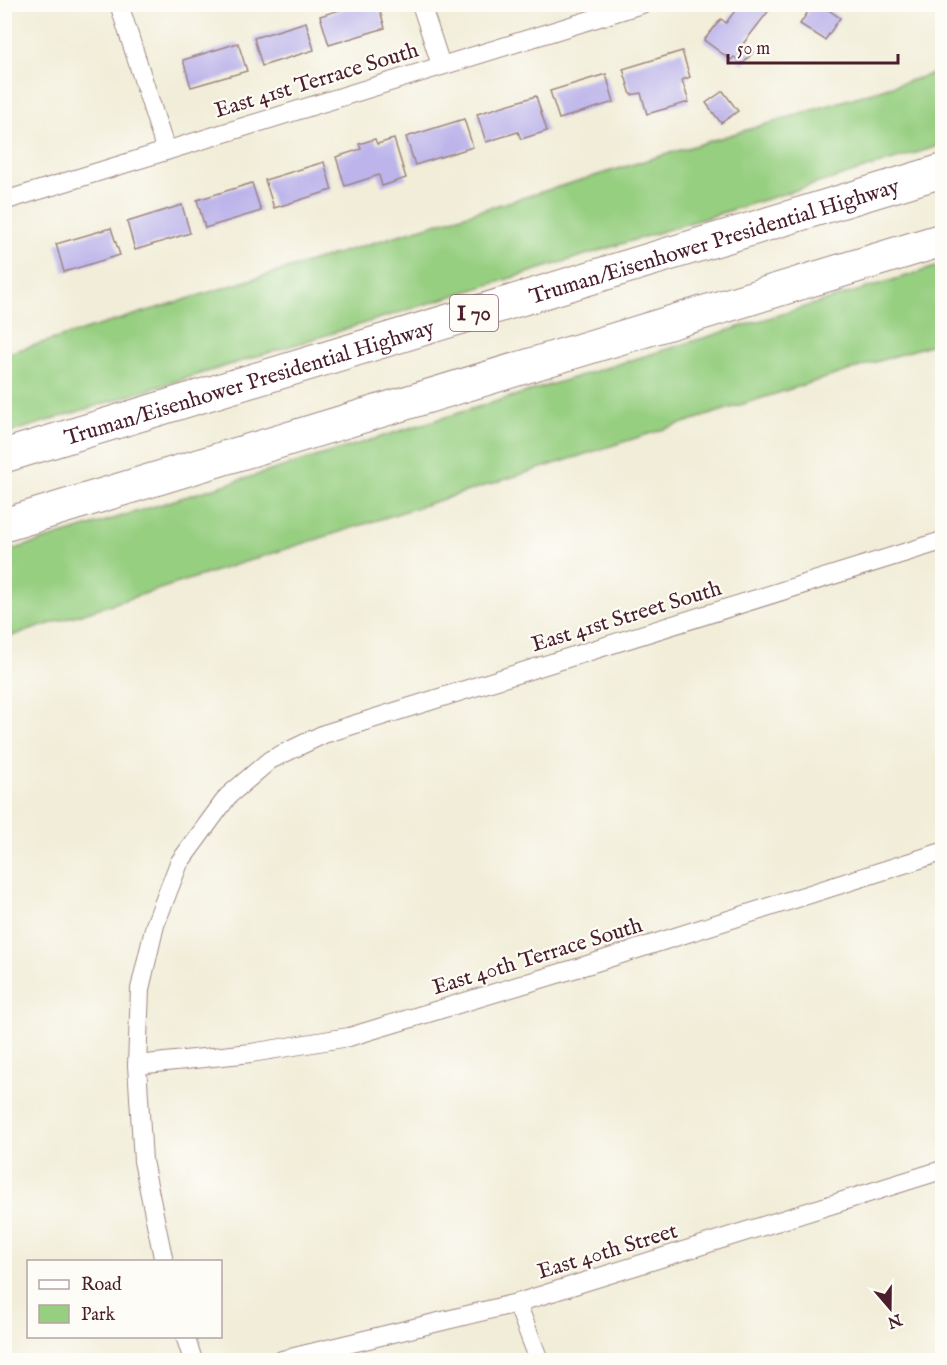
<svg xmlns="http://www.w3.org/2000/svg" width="947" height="1365" viewBox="0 0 947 1365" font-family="'IM FELL English',serif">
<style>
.green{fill:#97cf81;stroke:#707756;stroke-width:1.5}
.building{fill:#bcb4ea}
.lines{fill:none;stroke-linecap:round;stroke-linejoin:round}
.minor-casing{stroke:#9e8682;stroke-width:20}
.motorway-casing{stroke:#9e8682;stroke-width:35}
.minor{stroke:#fff;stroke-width:18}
.motorway{stroke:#fff;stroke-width:33}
.labels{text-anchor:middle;stroke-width:4.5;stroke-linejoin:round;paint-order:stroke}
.shield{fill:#fdfcf7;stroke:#806168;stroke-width:1.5}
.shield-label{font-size:21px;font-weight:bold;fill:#4a1f2b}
.street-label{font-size:22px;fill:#4a1f2b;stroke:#fdfcf7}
</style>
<rect width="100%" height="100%" fill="#fdfcf7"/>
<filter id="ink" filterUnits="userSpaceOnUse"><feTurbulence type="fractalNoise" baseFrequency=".0167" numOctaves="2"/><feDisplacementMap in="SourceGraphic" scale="12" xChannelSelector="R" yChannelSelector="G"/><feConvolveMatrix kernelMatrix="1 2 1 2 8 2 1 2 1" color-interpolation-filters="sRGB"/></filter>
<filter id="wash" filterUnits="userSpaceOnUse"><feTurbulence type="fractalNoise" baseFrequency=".008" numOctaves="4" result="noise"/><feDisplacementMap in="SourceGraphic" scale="24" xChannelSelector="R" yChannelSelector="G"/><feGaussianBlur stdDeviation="1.35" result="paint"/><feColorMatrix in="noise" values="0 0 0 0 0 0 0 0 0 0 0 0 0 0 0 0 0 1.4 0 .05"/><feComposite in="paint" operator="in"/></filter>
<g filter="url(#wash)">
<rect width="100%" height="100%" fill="#f1edd8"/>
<g class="green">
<polygon points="942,71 942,145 5,434 5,354"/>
<polygon points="942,265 942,341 5,638 5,552"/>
</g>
<g id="blocks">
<g class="building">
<polygon points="359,4 378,4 385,28 329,45 320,16"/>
<polygon points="740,4 774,4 743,44 753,52 743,64 734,57 731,60 704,40 721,19 726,23"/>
<polygon points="813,4 820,4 840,18 825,40 800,24"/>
<polygon points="306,22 314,50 262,66 254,38"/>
<polygon points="238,43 247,71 191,87 183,60"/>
<polygon points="682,51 690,77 682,80 689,102 647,114 641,93 631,95 623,69"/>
<polygon points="606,74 614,102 559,119 550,91"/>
<polygon points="723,91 738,111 721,123 706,103"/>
<polygon points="536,96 547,131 521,139 518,132 486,142 477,114"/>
<polygon points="464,119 473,147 415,165 406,137"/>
<polygon points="375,139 377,144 394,139 406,178 382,186 379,175 345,186 336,157 361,149 359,144"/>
<polygon points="324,162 332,190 274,208 265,180"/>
<polygon points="252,183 261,211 205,228 197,200"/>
<polygon points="182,205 190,233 135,250 127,222"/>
<polygon points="111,228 120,255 64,272 56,244"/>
</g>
</g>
</g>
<g filter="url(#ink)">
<use href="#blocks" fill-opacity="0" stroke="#9e8682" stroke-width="1.5"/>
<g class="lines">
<defs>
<g id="minor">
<polyline points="119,4 166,151"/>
<polyline points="421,4 441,65"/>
<polyline points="4,201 642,4"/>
<polyline points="137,1065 251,1053 349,1037 587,965 942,852"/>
<polyline points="164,1262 143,1161 137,1065 140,989 155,925 179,863 228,796 270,760 324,734 942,541"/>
<polyline points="517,1303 539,1360"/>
<polyline points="185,1336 193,1360"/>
<polyline points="282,1360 517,1303 942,1170"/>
</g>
<g id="motorway">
<path id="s1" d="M4 456 942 171"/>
<polyline points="4,525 942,240"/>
</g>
</defs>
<use href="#minor" class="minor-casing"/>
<use href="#motorway" class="motorway-casing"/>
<use href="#minor" class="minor"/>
<use href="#motorway" class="motorway"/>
</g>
</g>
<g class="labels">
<rect class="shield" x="450" y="295" width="48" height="36" rx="4.5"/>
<g class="shield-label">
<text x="474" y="320">I 70</text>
</g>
<g class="street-label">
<text transform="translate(316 79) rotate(-17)" y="8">East 41st Terrace South</text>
<text dy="8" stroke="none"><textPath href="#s1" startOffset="742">Truman/Eisenhower Presidential Highway</textPath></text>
<text dy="8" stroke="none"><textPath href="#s1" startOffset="256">Truman/Eisenhower Presidential Highway</textPath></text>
<text transform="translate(626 615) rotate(-17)" y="8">East 41st Street South</text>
<text transform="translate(537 955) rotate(-17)" y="8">East 40th Terrace South</text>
<text transform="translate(607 1250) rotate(-17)" y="8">East 40th Street</text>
</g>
</g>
<rect width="947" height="1365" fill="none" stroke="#fdfcf7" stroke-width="24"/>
<rect x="27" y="1260" width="195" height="78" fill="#fdfcf7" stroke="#b5a4a5" stroke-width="1.5"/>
<rect x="39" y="1280" width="30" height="9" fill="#ffffff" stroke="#b5a4a5" stroke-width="1.5"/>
<text x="81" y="1290" font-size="18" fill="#4a1f2b">Road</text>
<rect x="39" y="1305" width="30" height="18" fill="#97cf81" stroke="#b5a4a5" stroke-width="1.5"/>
<text x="81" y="1320" font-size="18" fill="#4a1f2b">Park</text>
<g transform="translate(890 1308) rotate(160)" stroke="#fdfcf7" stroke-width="4.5" paint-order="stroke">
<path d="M0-4.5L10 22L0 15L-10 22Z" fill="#4a1f2b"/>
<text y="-9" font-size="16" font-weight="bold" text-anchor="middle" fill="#4a1f2b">N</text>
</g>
<path d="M728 54v9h170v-9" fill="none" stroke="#4a1f2b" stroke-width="3"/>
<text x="737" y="54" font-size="18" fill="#4a1f2b" stroke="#fdfcf7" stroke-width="4.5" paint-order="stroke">50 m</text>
</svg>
